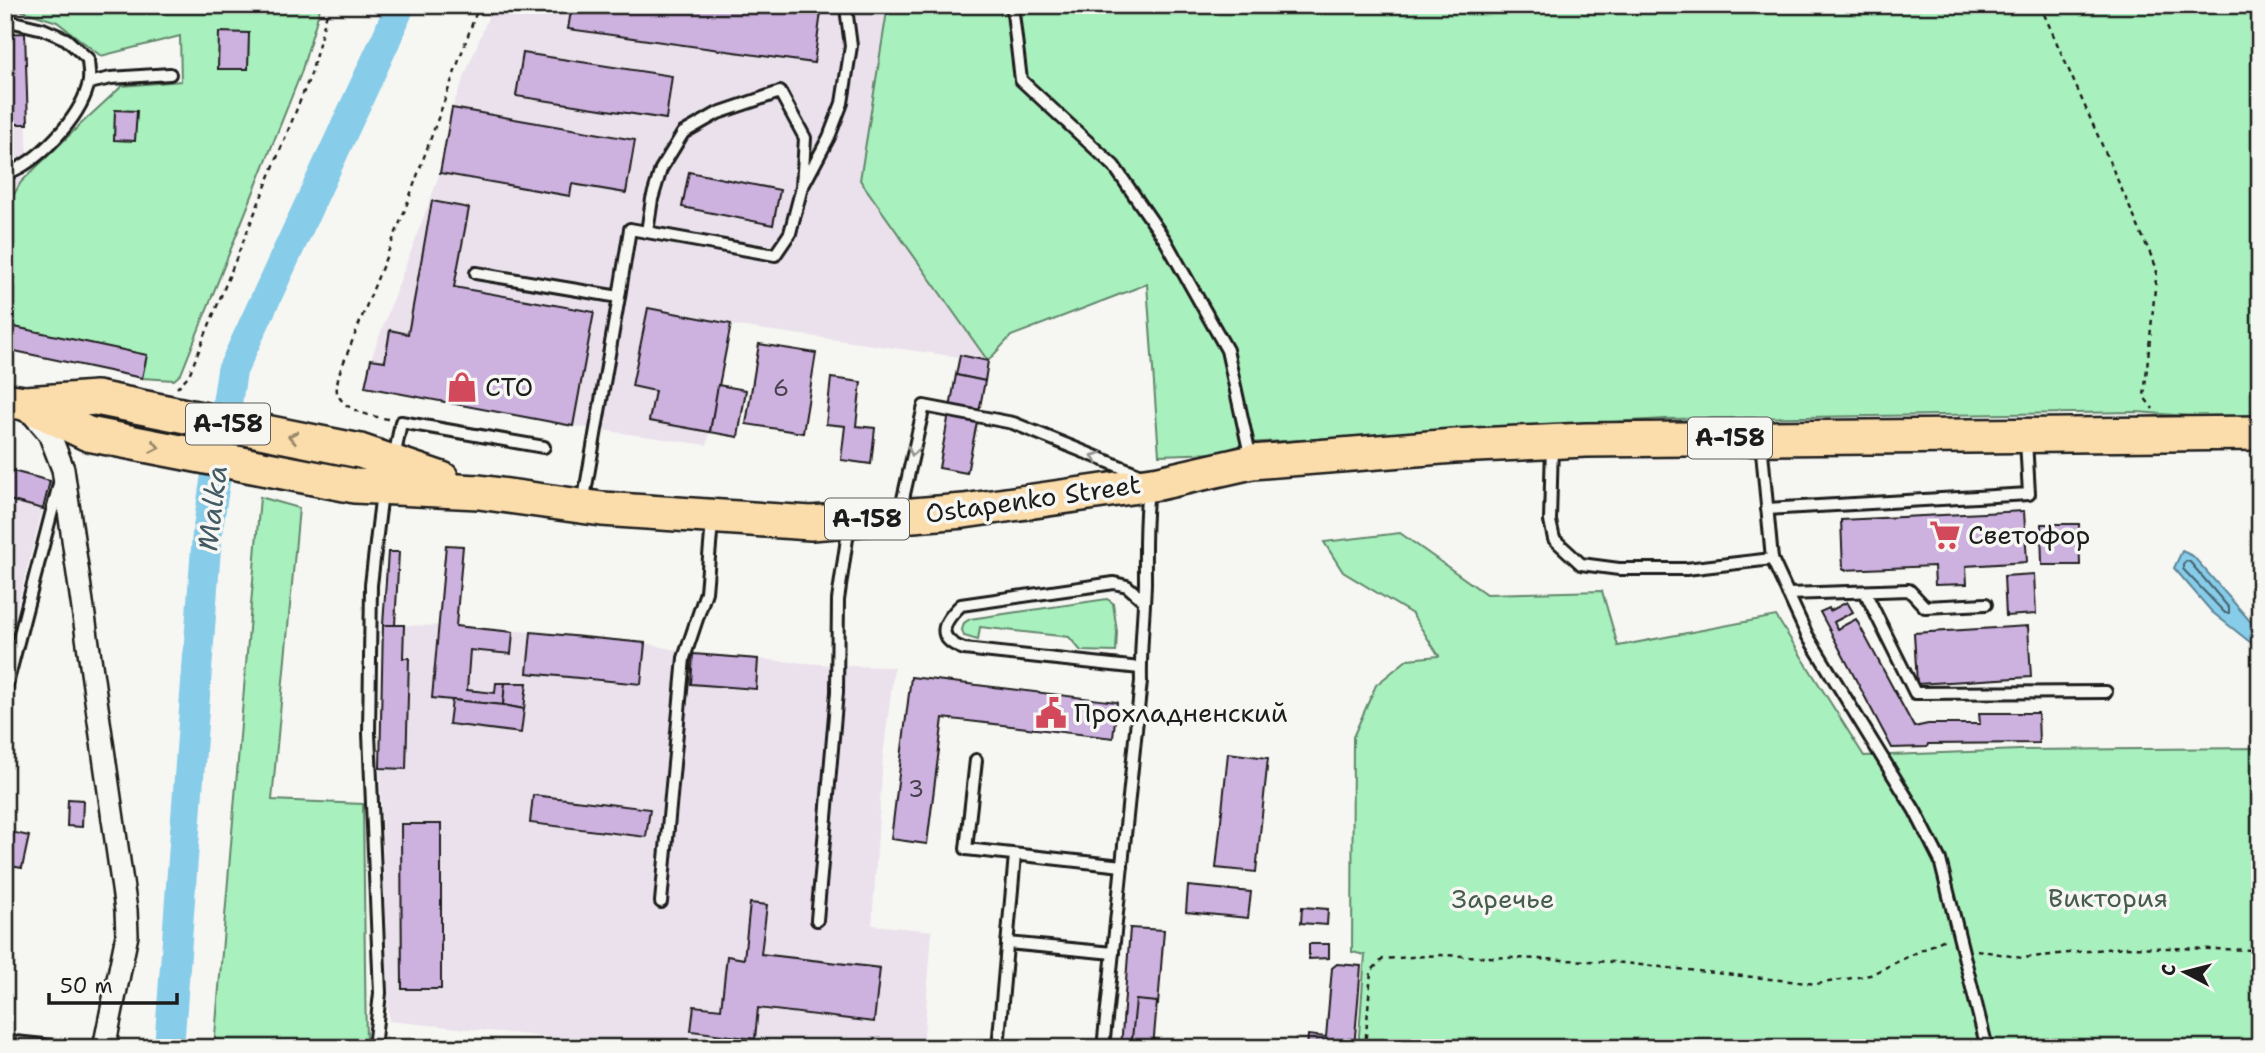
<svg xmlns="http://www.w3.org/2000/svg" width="2265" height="1053" viewBox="0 0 2265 1053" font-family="'Shantell Sans',sans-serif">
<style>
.built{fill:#eae1ec}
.green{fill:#a8f0bd;stroke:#62866c;stroke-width:2}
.water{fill:#87cce9;stroke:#5c8697;stroke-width:2}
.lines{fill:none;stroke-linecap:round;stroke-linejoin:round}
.shore{stroke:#47626e;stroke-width:2}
.river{stroke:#87cce9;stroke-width:30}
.building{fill:#cdb1df;stroke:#1c1c1c;stroke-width:2}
.lane-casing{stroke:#1c1c1c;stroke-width:16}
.street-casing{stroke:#1c1c1c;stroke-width:26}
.primary-casing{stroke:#1c1c1c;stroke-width:38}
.path{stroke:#1c1c1c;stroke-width:2.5;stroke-dasharray:5 5;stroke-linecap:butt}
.lane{stroke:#f6f6f2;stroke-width:10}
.street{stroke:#f6f6f2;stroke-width:21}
.primary{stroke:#fbddab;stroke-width:33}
.oneway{stroke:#97866b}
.oneway2{stroke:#949492}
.labels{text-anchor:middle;stroke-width:7;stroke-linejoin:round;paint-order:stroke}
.number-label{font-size:23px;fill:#48414d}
.shield{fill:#f6f6f2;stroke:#5d5d5c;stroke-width:2}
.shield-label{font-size:24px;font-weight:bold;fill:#1c1c1c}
.poi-label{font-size:26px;fill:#1c1c1c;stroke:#f6f6f2;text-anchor:start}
.street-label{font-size:26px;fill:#1c1c1c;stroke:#f6f6f2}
.park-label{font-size:26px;fill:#465c4c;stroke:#f6f6f2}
.water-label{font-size:28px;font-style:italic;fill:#415a64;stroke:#f6f6f2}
</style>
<rect width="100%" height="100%" fill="#f6f6f2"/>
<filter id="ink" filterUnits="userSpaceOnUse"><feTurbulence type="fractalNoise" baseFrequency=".0143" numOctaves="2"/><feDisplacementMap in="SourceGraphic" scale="14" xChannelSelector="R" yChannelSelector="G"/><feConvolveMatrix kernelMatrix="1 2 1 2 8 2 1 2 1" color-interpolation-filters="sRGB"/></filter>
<g filter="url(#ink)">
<g class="built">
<polygon points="493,5 888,5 860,180 988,361 731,325 707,445 573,426 366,387 371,359 440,173 452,108"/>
<polygon points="25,33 27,151 21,182 5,210 5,34"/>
<polygon points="5,469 50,481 5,653"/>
<polygon points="383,625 456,626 531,632 645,643 693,654 843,666 894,667 883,756 872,925 932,931 923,1048 659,1048 389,1021 380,768"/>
</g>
<g class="green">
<polygon points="5,5 321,5 301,73 181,374 174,380 142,378 146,356 5,325 5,210 21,182 83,122 122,86 181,81 180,36 101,56 57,22"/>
<polygon points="888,5 2260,5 2260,414 2238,420 2137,412 1665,419 1247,443 1218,453 1159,455 1147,284 1011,336 988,361 860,180"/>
<polygon points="260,497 299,508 272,800 363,804 366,1048 214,1048"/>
<polygon points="1400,533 1486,594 1602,591 1618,646 1776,616 1864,756 2020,750 2260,748 2260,1048 1358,1048 1365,955 1352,952 1353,737 1376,685 1408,659 1439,656 1412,614 1343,572 1324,542"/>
<polygon points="1107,599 1113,603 1117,632 1116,652 1081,651 1069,637 980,627 978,640 964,636 962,630 964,623 970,619"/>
</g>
<polygon class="water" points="2182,551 2193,556 2250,621 2260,628 2260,650 2212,612 2174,568"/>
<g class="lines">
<polygon class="shore" points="2186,561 2190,562 2229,608 2229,613 2225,613 2183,569 2183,565"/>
<polyline class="river" points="169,1048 207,534 232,371 388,35 400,5"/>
</g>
<g class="building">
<polygon points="572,5 822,5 814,63 568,29"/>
<polygon points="219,32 249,33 248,69 218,69"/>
<polygon points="25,33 28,124 5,124 5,34"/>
<polygon points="523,53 672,76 666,119 516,96"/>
<polygon points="452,108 635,140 626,193 572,184 570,196 440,173"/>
<polygon points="115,110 137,111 135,141 114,140"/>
<polygon points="689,172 780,190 773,225 682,207"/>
<polygon points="432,201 469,208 454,287 594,312 573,426 365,387 371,359 385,361 390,330 408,334"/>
<polygon points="648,308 731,324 710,432 649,421 655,391 632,386"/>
<polygon points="5,325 147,355 142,378 5,349"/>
<polygon points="759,344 816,353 803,433 746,424"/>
<polygon points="960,355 988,361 985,381 956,375"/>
<polygon points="956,375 985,381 967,473 939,468"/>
<polygon points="831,378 861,382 856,426 875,428 871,464 841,460 845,426 826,424"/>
<polygon points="718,385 746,390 738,437 710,432"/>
<polygon points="5,469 50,481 43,509 5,499"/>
<polygon points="2024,511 2027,562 1966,566 1967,584 1935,585 1934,566 1843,570 1841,520"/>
<polygon points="2041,524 2079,524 2080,565 2042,565"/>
<polygon points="446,545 463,546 456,626 513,632 511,654 470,650 467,690 495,693 496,683 505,683 503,705 432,698"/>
<polygon points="388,552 399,552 395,625 383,625"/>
<polygon points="2034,574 2036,614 2006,616 2004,576"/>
<polygon points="1847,602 1853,612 1834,622 1837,629 1856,619 1914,727 1928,724 1980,724 1979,713 2038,713 2039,743 1928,744 1927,747 1892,748 1820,612 1829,608 1830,611"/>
<polygon points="383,625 404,625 403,658 409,658 406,769 380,768"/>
<polygon points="2028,626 2031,677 1917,684 1914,633"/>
<polygon points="531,632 645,643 641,684 527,673"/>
<polygon points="693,654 758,659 756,689 691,684"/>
<polygon points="911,677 1117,702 1113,738 943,718 927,844 891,839"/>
<polygon points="505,683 527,683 524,709 503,705"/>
<polygon points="452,700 503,705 524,709 521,733 449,724"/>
<polygon points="1228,753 1268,758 1256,872 1216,868"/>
<polygon points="533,795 650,809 646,837 530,823"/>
<polygon points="68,799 83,800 82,827 67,826"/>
<polygon points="401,824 441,824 441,989 402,989"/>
<polygon points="6,831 29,836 22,868 5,865"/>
<polygon points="1188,886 1251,892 1248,918 1186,912"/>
<polygon points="750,903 767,905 761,954 880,968 874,1022 758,1008 755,1039 691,1031 694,1006 721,1009 727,956 744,959"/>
<polygon points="1302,907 1328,909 1327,925 1301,923"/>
<polygon points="1130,928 1164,930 1158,1005 1142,1004 1138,1048 1121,1048"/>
<polygon points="1309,944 1329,944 1329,958 1309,959"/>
<polygon points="1337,964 1361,966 1354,1048 1307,1048 1308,1035 1326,1037 1332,968"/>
<polygon points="1136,1000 1157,1002 1153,1048 1131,1048"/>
</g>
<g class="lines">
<defs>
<g id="lane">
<polyline points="1012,5 1021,80 1114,166 1165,240 1227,350 1251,459"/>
<path d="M5 20 43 29 66 39 88 59C88 67 91 77 88 86 79 119 38 163 5 174"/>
<polyline points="89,83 111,78 170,74"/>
<polyline points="804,184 829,137 842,103 851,46 846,8"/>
<polyline points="476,273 619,297 583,504"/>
<polyline points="619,297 630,229 775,255 790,233 802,187 805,138 780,92 718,113 683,133 661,169 652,199 647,232"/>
<polyline points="1761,441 1772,559 1807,635 1915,811 1940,860 1987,1048"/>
<polyline points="1552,444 1550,521 1554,539 1581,564 1619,569 1686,569 1772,559"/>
<polyline points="394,459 401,422 544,447"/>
<polyline points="1767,509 2029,494 2026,440"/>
<polyline points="900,512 924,406 1013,423 1141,475"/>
<polyline points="1865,592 1915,693 2106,692"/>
<polyline points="1788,594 1909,590 1925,607 1986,604"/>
<path d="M1140 668 964 649C934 638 943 622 961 605L1114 583 1127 586 1143 600"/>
<polyline points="5,692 59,484"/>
<polyline points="976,760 966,849 1122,866"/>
<polyline points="661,902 684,658 706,592 712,522"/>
<polyline points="817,920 837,692 838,600 849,525"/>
<polyline points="1007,943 1113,953"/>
<polyline points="5,1041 74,1048"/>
<polyline points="374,1048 380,993 369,733 371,585 382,492"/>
<polyline points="998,1048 1015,855"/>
<path d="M1103 1048 1141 681C1140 648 1144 616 1145 583 1145 552 1144 522 1148 490"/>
</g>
<polyline id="street" points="31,412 49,433 63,469 126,910 127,935 104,1048"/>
<g id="primary">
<polyline points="5,400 24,403 88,434 355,486 479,492 602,509 811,523 964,511 1159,483 1252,462 1454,446 1586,440 2260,433"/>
<polyline points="26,403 96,398 360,451 442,479"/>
</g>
</defs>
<use href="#lane" class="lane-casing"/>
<use href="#street" class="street-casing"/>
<use href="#primary" class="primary-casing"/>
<g class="path">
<polyline points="2040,5 2157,269 2144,397 2153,409"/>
<polyline points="177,388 189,375 311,74 329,5"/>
<path d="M388 419C371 416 343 411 337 392 336 387 338 379 339 374L403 215 479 5"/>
<polyline points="1977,950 2022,958 2125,947 2260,950"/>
<polyline points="1365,1048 1371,971 1383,959 1440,955 1614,962 1817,984 1870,975 1947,938"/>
</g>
<use href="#lane" class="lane"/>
<use href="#street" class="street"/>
<use href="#primary" class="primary"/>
</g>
<defs><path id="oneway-chevron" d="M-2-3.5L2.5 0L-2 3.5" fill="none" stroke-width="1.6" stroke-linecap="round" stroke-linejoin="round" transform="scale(1.75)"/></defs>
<g class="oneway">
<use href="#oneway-chevron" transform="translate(293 437) rotate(-169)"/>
<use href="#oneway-chevron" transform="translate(155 447) rotate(11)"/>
</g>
<g class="oneway2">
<use href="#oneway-chevron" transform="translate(913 451) rotate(103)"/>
<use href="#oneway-chevron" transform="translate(1096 457) rotate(-158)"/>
</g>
</g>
<defs>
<symbol id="shop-bare" viewBox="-9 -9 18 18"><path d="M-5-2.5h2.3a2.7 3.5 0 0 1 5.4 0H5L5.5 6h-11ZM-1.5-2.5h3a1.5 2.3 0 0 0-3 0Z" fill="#d1495b" stroke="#f6f6f2" stroke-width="2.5" paint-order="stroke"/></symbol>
<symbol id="supermarket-bare" viewBox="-9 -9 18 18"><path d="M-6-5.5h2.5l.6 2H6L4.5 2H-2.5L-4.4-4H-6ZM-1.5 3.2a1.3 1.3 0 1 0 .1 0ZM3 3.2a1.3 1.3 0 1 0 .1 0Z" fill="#d1495b" stroke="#f6f6f2" stroke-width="2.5" paint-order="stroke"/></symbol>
<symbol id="civic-bare" viewBox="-9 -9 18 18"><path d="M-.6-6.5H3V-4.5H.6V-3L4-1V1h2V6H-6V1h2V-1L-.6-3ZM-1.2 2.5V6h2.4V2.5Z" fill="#d1495b" stroke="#f6f6f2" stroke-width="2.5" paint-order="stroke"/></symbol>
</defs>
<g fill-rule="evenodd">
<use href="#shop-bare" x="440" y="365" width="44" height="44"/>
<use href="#supermarket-bare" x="1923" y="513" width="44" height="44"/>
<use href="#civic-bare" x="1029" y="691" width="44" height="44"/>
</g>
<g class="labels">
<g class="number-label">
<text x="781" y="396">6</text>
<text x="916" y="797">3</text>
</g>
<g class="shield">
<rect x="186" y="403.5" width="84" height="41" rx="5"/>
<rect x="1688" y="417.5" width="84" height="41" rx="5"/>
<rect x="825" y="498.5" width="84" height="41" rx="5"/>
</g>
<g class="shield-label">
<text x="228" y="432">А-158</text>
<text x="1730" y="446">А-158</text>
<text x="867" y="527">А-158</text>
</g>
<g class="poi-label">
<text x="485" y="396">СТО</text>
<text x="1968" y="544">Светофор</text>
<text x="1074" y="722">Прохладненский</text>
</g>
<g class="street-label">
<text transform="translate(1033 499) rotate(-8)" y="9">Ostapenko Street</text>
</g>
<g class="park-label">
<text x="2108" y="907">Виктория</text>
<text x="1503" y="908">Заречье</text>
</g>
<g class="water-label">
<text transform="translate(212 508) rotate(-83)" y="10">Malka</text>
</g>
</g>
<rect width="2265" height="1053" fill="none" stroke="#f6f6f2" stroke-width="28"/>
<rect x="14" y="14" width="2237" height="1025" fill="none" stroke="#1c1c1c" stroke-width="2.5" filter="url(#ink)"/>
<g transform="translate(2185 972) rotate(277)" stroke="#f6f6f2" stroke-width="5" paint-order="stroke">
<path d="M0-5L12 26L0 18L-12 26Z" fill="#1c1c1c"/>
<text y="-10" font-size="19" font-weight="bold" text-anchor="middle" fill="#1c1c1c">С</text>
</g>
<path d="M49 993v10h128v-10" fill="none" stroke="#1c1c1c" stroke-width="3.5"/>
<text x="60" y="993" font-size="21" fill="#1c1c1c" stroke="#f6f6f2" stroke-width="5" paint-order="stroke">50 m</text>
</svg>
